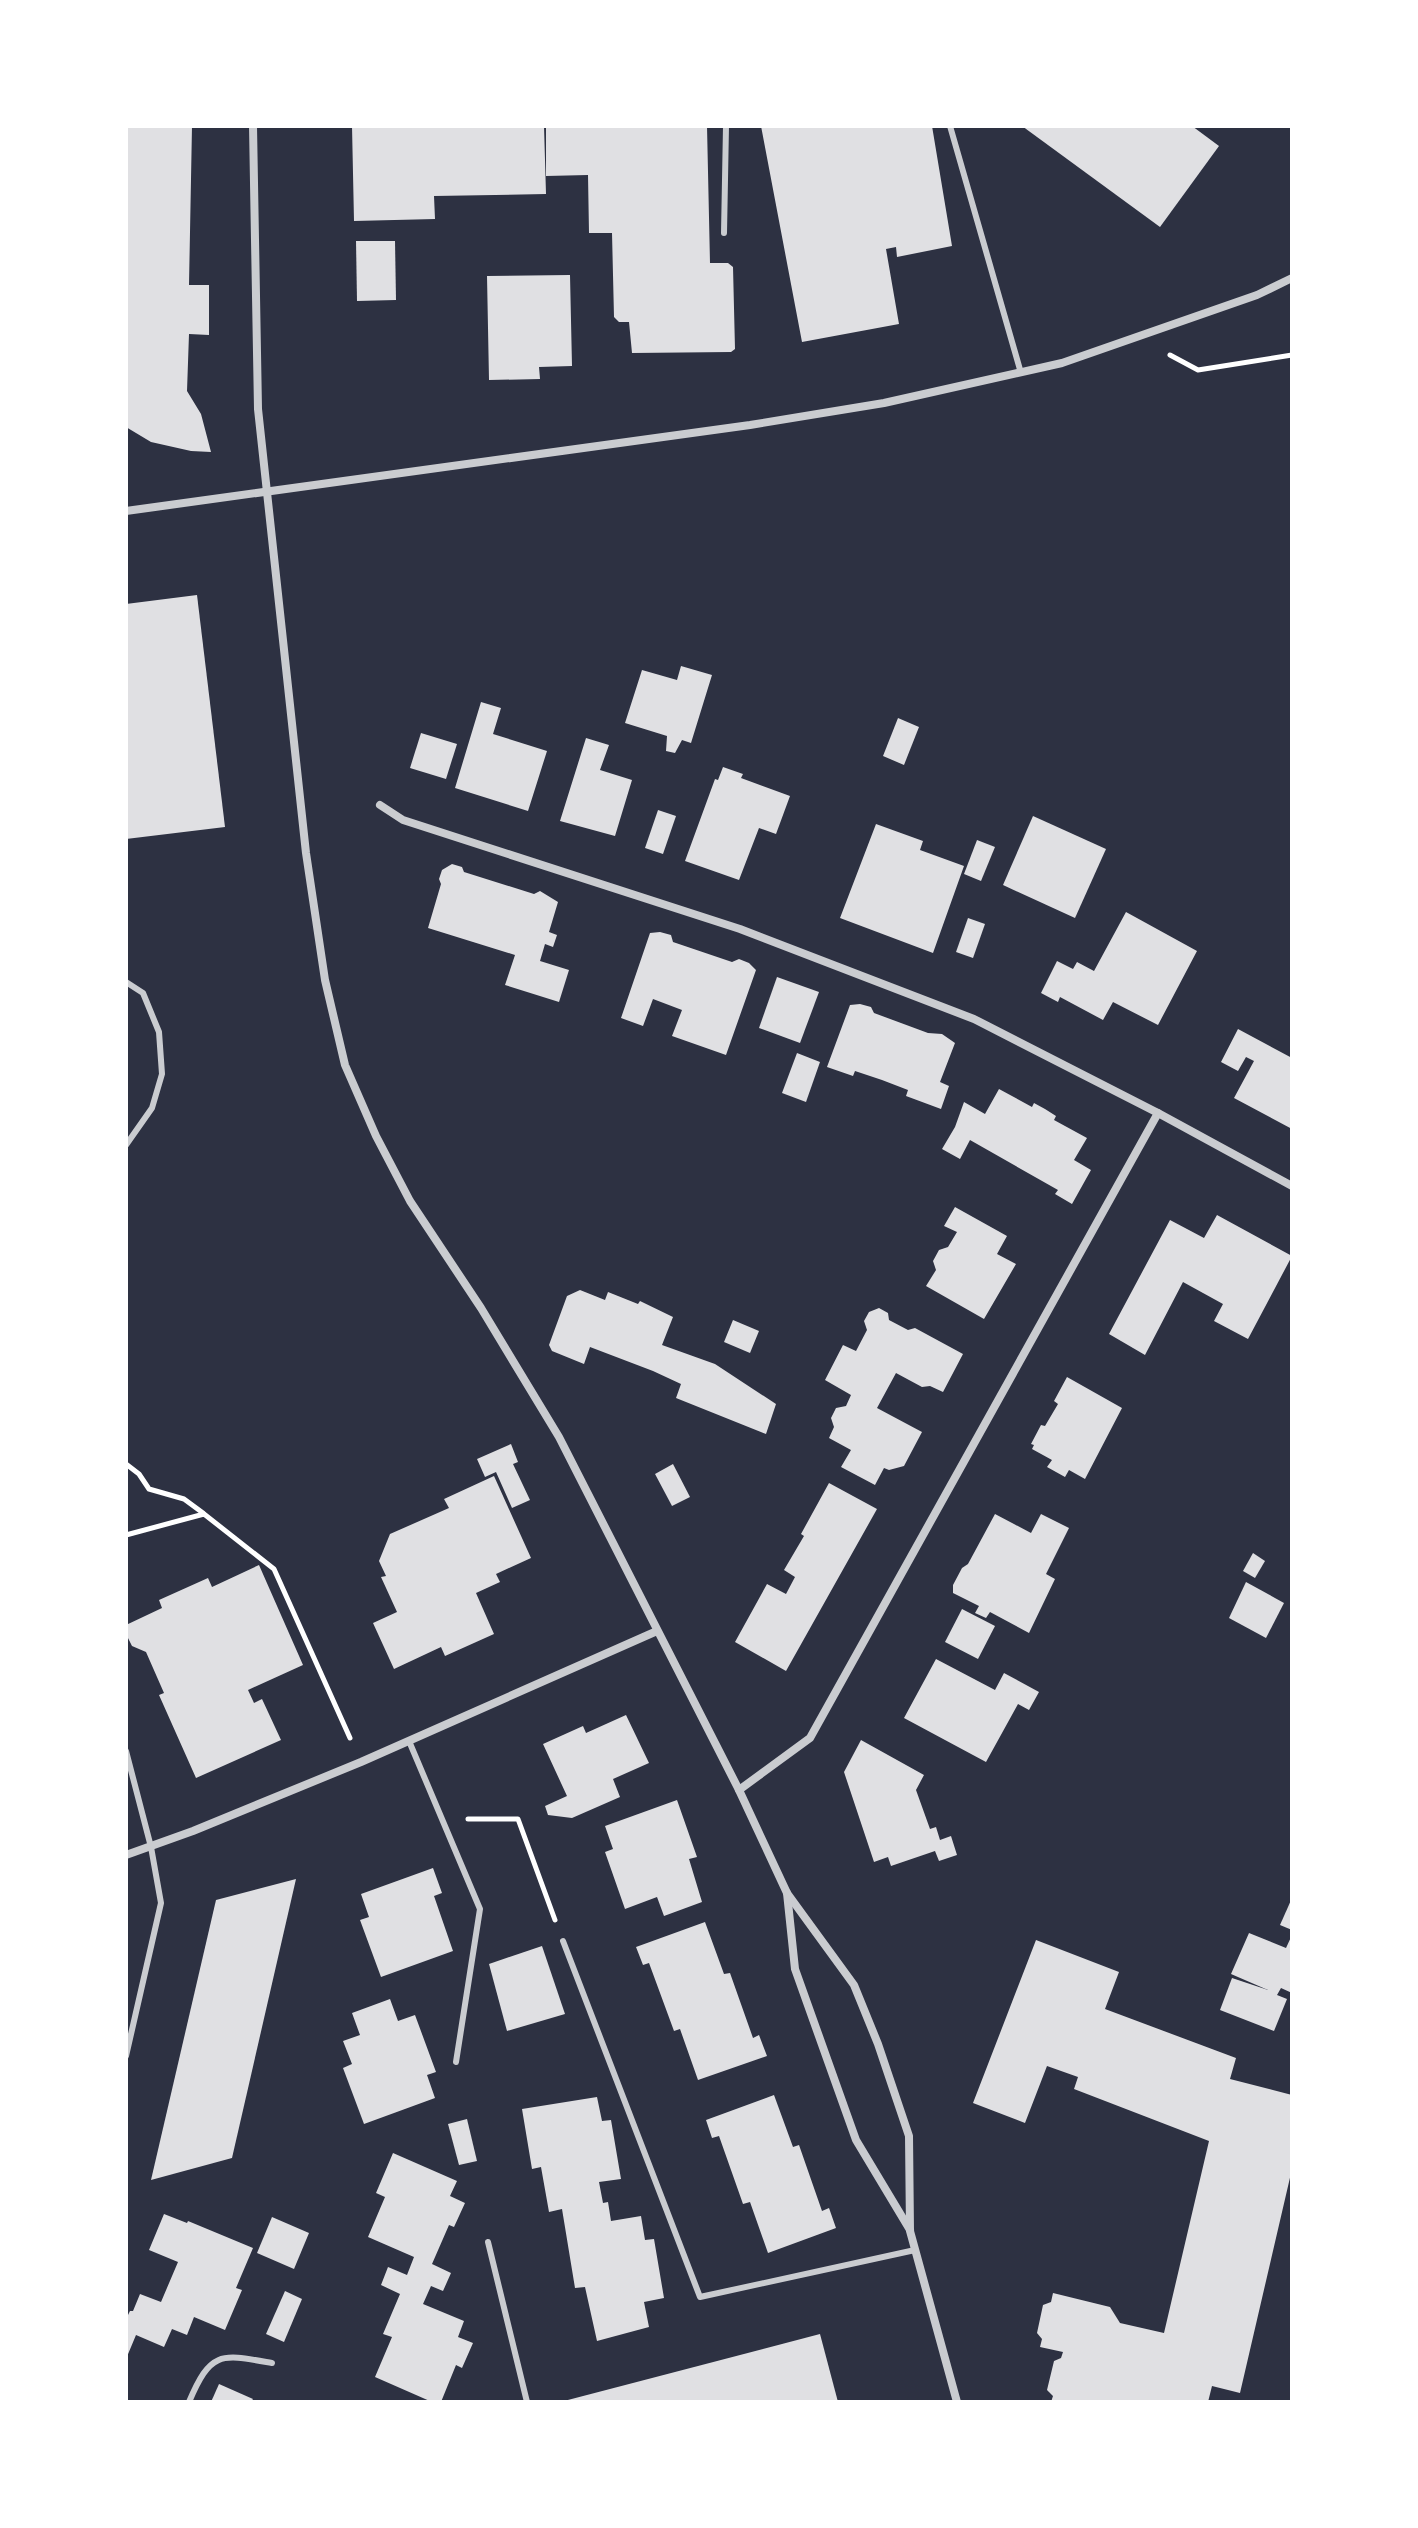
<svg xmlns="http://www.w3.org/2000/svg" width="1418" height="2528" viewBox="0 0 1418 2528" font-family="'Exo 2',sans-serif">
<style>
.building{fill:#e0e0e3}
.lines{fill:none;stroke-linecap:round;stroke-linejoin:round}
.path{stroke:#fff;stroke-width:5}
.service{stroke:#caccd0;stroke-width:6}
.minor{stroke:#caccd0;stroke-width:8}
</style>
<rect width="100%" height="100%" fill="#2d3142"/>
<g class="building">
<polygon points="126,126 192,126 189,285 209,285 209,335 189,334 187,391 201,414 211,452 191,451 151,442 126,427"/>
<polygon points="352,126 544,126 546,194 434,196 435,219 354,221"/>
<polygon points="546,126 707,126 710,263 728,263 733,267 735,349 731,352 632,353 629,322 619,322 614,317 612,233 589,233 588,175 546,176"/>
<polygon points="761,126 932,126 952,246 897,257 896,247 886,249 899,324 802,342"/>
<polygon points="1022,126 1192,126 1219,146 1160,227"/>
<polygon points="356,241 395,241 396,300 357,301"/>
<polygon points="570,275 572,366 539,367 540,379 489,380 487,276"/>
<polygon points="197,595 225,827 126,839 126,604"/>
<polygon points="681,666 712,675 691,743 682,740 675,753 666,751 667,736 625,723 642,670 677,680"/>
<polygon points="481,702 501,708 493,734 547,751 528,811 455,788"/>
<polygon points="898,718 919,727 904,765 883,756"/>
<polygon points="421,733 457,744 446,779 410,768"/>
<polygon points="586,738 609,745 600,770 632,780 615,836 560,821"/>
<polygon points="723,767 743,774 741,778 790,796 776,834 759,828 739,880 685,861 715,779 718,780"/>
<polygon points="658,810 676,816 663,854 645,848"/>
<polygon points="1033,816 1106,849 1075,918 1003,885"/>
<polygon points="876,824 923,841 920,850 964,866 933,953 840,918"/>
<polygon points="977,840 995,847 981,881 964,874"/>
<polygon points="452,864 462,867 464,872 534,894 540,891 558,902 549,932 557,935 553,947 545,944 540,961 569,970 559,1002 505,985 515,955 428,928 441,884 439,879 442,870"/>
<polygon points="1126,912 1197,951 1158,1025 1113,1002 1103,1020 1060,997 1058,1002 1041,993 1057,961 1073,969 1077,962 1094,971"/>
<polygon points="968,918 985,924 973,958 956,952"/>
<polygon points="660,932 671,935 673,942 732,962 739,959 749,963 756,970 726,1055 672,1036 682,1010 653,999 643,1026 621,1018 650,933"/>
<polygon points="777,977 819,992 800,1043 759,1028"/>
<polygon points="860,1004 871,1007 874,1013 928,1033 942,1034 955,1043 940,1082 949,1086 941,1109 906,1096 908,1090 882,1080 855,1071 853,1076 827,1067 850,1005"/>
<polygon points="1238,1029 1292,1058 1292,1129 1234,1098 1254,1061 1246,1057 1238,1071 1221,1062"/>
<polygon points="797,1053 820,1062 806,1102 782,1093"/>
<polygon points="999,1089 1032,1107 1034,1103 1045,1109 1056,1116 1054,1120 1087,1138 1074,1160 1091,1170 1072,1204 1055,1194 1058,1190 970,1140 960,1159 942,1149 955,1127 964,1102 985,1114"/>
<polygon points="955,1207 1007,1236 997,1254 1016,1264 984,1319 926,1286 936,1270 933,1261 939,1250 948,1247 957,1232 944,1226"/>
<polygon points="1217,1215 1292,1256 1248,1339 1214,1321 1223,1304 1183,1282 1145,1355 1109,1334 1170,1220 1204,1238"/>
<polygon points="580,1290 605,1300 608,1292 638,1304 640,1301 673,1317 662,1345 715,1364 776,1404 766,1434 676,1398 681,1384 653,1371 590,1347 584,1364 552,1351 549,1345 567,1296"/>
<polygon points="879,1308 888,1313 889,1320 908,1330 915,1328 963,1354 943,1392 930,1386 922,1387 896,1373 877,1408 922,1432 904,1466 889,1470 884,1468 875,1485 841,1467 851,1450 829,1438 834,1427 831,1418 836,1408 846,1406 851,1395 825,1380 843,1345 856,1351 867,1330 864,1321 869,1312"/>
<polygon points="733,1320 759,1331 750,1353 724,1342"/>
<polygon points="1067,1377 1122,1408 1085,1479 1069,1470 1065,1477 1047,1467 1052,1460 1032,1449 1034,1445 1031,1444 1041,1425 1045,1426 1058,1404 1054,1401"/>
<polygon points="511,1444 518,1462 513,1464 530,1500 512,1508 496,1472 485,1477 477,1459"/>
<polygon points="673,1464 690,1497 672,1506 655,1474"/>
<polygon points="494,1476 531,1558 496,1574 500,1582 476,1593 494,1634 445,1656 441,1647 394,1669 373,1623 397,1612 381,1577 386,1576 379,1561 390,1534 449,1508 444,1499"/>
<polygon points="829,1483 877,1509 786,1671 735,1642 767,1584 786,1594 795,1577 784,1570 804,1536 801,1534"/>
<polygon points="995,1514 1031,1533 1041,1514 1069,1528 1046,1574 1055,1579 1029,1633 990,1612 986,1618 975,1613 979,1606 953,1593 953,1585 962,1568 968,1564"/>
<polygon points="1253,1553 1265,1561 1255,1578 1243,1571"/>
<polygon points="259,1565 303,1665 248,1690 254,1703 262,1699 281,1740 196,1778 159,1695 164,1693 146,1652 132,1646 126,1634 126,1625 162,1608 159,1600 208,1578 212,1587"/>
<polygon points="1246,1582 1284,1603 1266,1638 1229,1618"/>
<polygon points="962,1609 995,1626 978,1659 945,1642"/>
<polygon points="936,1659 995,1690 1004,1673 1039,1692 1029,1710 1018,1704 986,1762 904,1718"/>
<polygon points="626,1715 649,1763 613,1779 620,1797 572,1818 548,1815 545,1806 567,1796 543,1744 583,1726 586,1733"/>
<polygon points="861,1740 924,1775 916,1790 930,1829 936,1827 940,1840 951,1836 957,1855 939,1861 935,1851 891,1866 888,1857 874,1862 844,1772"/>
<polygon points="677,1800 697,1857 689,1859 702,1902 664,1916 657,1897 625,1909 605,1852 613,1849 605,1826"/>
<polygon points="433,1868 442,1893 434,1896 453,1951 381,1977 360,1920 369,1917 361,1894"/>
<polygon points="296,1879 232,2158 151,2180 216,1900"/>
<polygon points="1292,1898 1292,1930 1280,1925"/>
<polygon points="705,1922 724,1974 730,1973 753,2038 759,2035 767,2056 698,2080 680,2029 674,2031 649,1963 643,1965 636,1947"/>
<polygon points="1249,1933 1286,1948 1292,1935 1292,1993 1281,1988 1277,1995 1287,1999 1274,2031 1220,2010 1232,1978 1268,1990 1231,1974"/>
<polygon points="1036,1940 1119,1972 1105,2009 1236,2058 1230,2079 1292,2095 1292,2169 1240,2393 1212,2386 1208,2402 1051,2402 1053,2396 1047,2390 1054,2361 1061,2358 1063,2352 1040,2347 1042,2339 1037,2333 1043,2305 1051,2302 1053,2293 1110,2307 1120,2323 1164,2333 1209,2141 1074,2089 1078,2077 1047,2066 1025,2123 973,2103"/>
<polygon points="542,1946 565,2014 507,2031 489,1964"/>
<polygon points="390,1999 398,2021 415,2015 436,2072 427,2075 435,2098 364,2124 343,2068 352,2064 343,2041 360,2035 352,2013"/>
<polygon points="774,2095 793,2147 799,2145 822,2211 829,2208 836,2228 768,2253 750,2202 743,2204 719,2136 712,2138 706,2120"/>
<polygon points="597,2097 602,2121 611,2120 621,2179 599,2182 603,2203 608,2202 611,2221 641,2216 645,2240 654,2239 664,2298 644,2302 649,2327 597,2341 585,2287 575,2288 562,2209 549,2212 541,2167 532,2169 522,2109"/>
<polygon points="467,2119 477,2161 459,2165 448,2124"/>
<polygon points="393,2153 457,2181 450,2196 465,2203 454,2227 449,2225 432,2264 451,2273 443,2291 431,2286 423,2304 464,2321 458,2337 473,2343 462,2368 456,2365 441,2402 432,2402 375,2377 392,2337 383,2334 400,2294 381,2285 388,2267 407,2275 414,2257 368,2237 385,2197 376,2193"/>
<polygon points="164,2214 187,2223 188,2221 253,2248 236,2288 242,2290 225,2330 194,2317 187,2335 172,2329 164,2347 136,2335 126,2359 126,2319 130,2311 133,2311 140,2294 161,2302 178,2262 149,2250"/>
<polygon points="272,2217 309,2233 294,2269 257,2253"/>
<polygon points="285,2291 302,2299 284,2342 266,2334"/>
<polygon points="820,2334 838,2402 564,2402 564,2401"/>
<polygon points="219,2384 253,2399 251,2402 211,2402"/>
</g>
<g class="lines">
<g class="path">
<polyline points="1170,355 1198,370 1292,355"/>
<polyline points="126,1464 139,1474 149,1489 184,1499 203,1513"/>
<polyline points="126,1535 204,1514 274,1569 350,1738"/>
<polyline points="468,1819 518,1819 555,1920"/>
</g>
<g class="service">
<polyline points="950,126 1021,373"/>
<polyline points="724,233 726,126"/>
<polyline points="126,982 143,993 159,1032 162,1074 152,1108 126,1145"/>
<polyline points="409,1741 480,1909 456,2062"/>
<polyline points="126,1751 151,1847 161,1903 126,2056"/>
<polyline points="563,1941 700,2297 915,2250"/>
<polyline points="488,2242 527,2402"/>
<path d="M189 2402C211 2350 221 2354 272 2363"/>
</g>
<g class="minor">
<polyline points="253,126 258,409 306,853 325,980 345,1065 376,1136 410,1201 481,1308 559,1437 739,1790 787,1893 854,1985 878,2044 909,2136 910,2231 957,2402"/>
<polyline points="126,511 750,425 884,403 1062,363 1257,295 1292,278"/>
<polyline points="380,805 403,820 740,929 974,1019 1158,1113 1292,1186"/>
<polyline points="739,1790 810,1738 1158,1113"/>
<polyline points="126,1855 193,1831 361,1762 657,1631"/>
<polyline points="787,1893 795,1969 856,2140 910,2230"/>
</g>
</g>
<rect width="1418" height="2528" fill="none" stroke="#ffffff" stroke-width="256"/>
</svg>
